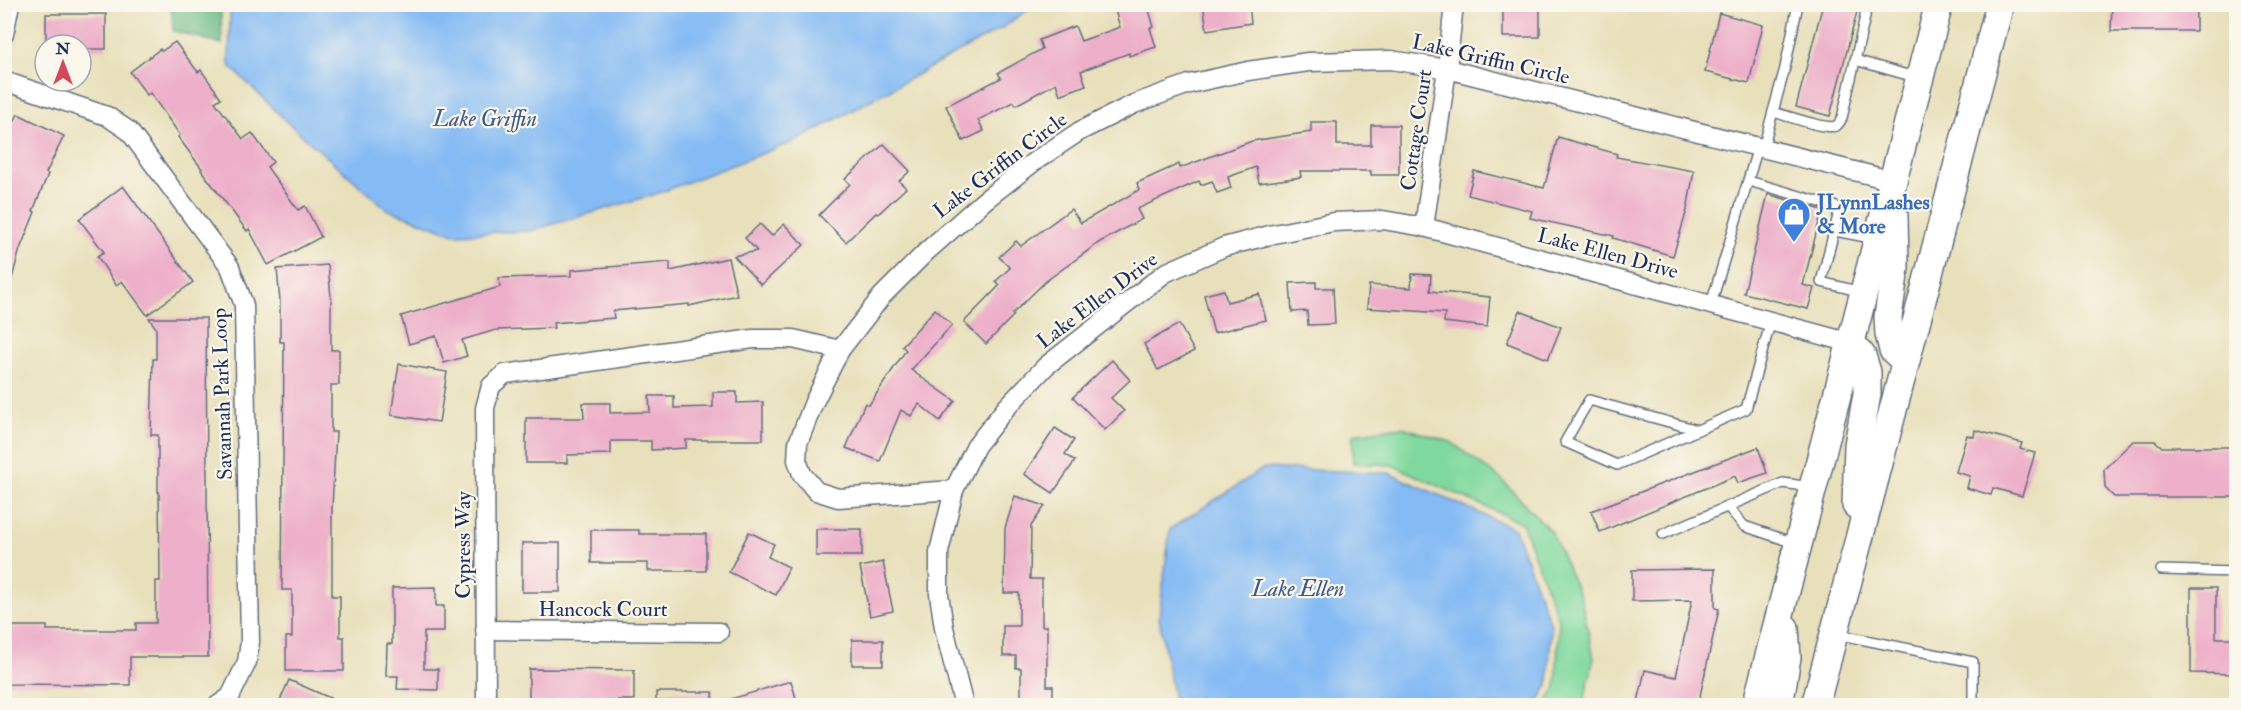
<svg xmlns="http://www.w3.org/2000/svg" width="2241" height="710" viewBox="0 0 2241 710" font-family="'IM FELL Double Pica',serif">
<style>
.green{fill:#7fd99e;stroke:#4d847e;stroke-width:1.5}
.forest{fill:#67b985;stroke:#417472;stroke-width:1.5}
.water{fill:#85bbf4;stroke:#5075a9;stroke-width:1.5}
.building{fill:#edafc9}
.lines{fill:none;stroke-linecap:round;stroke-linejoin:round}
.lane-casing{stroke:#636d7f;stroke-width:12}
.street-casing{stroke:#636d7f;stroke-width:21}
.primary-casing{stroke:#636d7f;stroke-width:30}
.lane{stroke:#fff;stroke-width:9}
.street{stroke:#fff;stroke-width:18}
.primary{stroke:#fff;stroke-width:27}
.labels{text-anchor:middle;stroke-width:4.5;stroke-linejoin:round;paint-order:stroke}
.street-label{font-size:21px;fill:#1b2f5e;stroke:#fbf7ec}
.shop-label{font-size:21px;font-weight:bold;fill:#366cbe;stroke:#fbf7ec;text-anchor:start}
.water-label{font-size:22px;font-style:italic;fill:#3b598b;stroke:#fbf7ec}
</style>
<rect width="100%" height="100%" fill="#fbf7ec"/>
<filter id="ink" filterUnits="userSpaceOnUse"><feTurbulence type="fractalNoise" baseFrequency=".0167" numOctaves="2"/><feDisplacementMap in="SourceGraphic" scale="12" xChannelSelector="R" yChannelSelector="G"/><feConvolveMatrix kernelMatrix="1 2 1 2 8 2 1 2 1" color-interpolation-filters="sRGB"/></filter>
<filter id="wash" filterUnits="userSpaceOnUse"><feTurbulence type="fractalNoise" baseFrequency=".008" numOctaves="4" result="noise"/><feDisplacementMap in="SourceGraphic" scale="24" xChannelSelector="R" yChannelSelector="G"/><feGaussianBlur stdDeviation="1.35" result="paint"/><feColorMatrix in="noise" values="0 0 0 0 0 0 0 0 0 0 0 0 0 0 0 0 0 1.4 0 .05"/><feComposite in="paint" operator="in"/></filter>
<g filter="url(#wash)">
<rect width="100%" height="100%" fill="#e8e0bb"/>
<polygon class="green" points="1402,427 1451,442 1502,480 1552,533 1581,599 1594,658 1583,705 1545,705 1556,688 1559,621 1522,523 1392,465 1353,463 1353,434"/>
<polygon class="forest" points="171,5 221,5 222,44 173,31"/>
<g class="water">
<polygon points="230,5 230,4 1034,5 1004,27 798,140 656,194 530,231 454,234 387,209 289,124 229,65"/>
<polygon points="1264,468 1389,473 1515,529 1551,625 1548,685 1536,705 1175,705 1159,618 1170,529"/>
</g>
<g id="blocks">
<g class="building">
<polygon points="1113,4 1147,4 1154,27 1150,28 1156,47 1129,56 1129,53 1081,71 1086,85 1060,95 1056,83 1016,105 1014,102 978,120 984,131 963,141 946,106 1001,78 998,73 1042,49 1039,40 1075,26 1081,41 1120,27"/>
<polygon points="1203,4 1249,4 1251,23 1207,30"/>
<rect x="1503" y="4" width="37" height="33"/>
<polygon points="1823,4 1859,4 1830,116 1796,107"/>
<polygon points="2112,4 2196,4 2196,31 2111,31"/>
<polygon points="1719,13 1763,25 1749,83 1705,72"/>
<polygon points="46,14 106,14 106,49 81,49 81,45 46,45"/>
<polygon points="175,42 198,72 201,70 221,98 215,102 243,139 252,133 273,162 267,167 298,210 305,206 321,237 268,265 249,229 247,231 201,170 202,169 178,137 180,135 150,93 147,95 130,72 160,49 162,51"/>
<polygon points="18,114 64,136 46,173 48,174 33,211 35,212 20,249 9,289 4,289 4,143"/>
<polygon points="1311,122 1337,122 1337,145 1371,145 1371,125 1399,125 1399,175 1371,175 1371,171 1300,171 1301,177 1259,183 1256,167 1228,177 1231,188 1217,193 1212,181 1201,185 1199,181 1137,209 1142,219 1100,242 1046,281 1012,314 1014,315 986,344 964,322 1000,285 996,281 1010,268 999,257 1016,241 1021,246 1071,209 1081,223 1139,190 1137,183 1179,164 1180,168 1252,141 1311,132"/>
<polygon points="1558,137 1617,154 1616,157 1694,171 1687,210 1673,256 1613,238 1614,236 1530,218 1532,211 1468,195 1474,171 1544,188"/>
<polygon points="884,144 910,171 899,181 906,188 878,214 876,213 846,242 819,215 850,184 845,179"/>
<polygon points="123,186 193,282 147,315 122,281 116,285 97,256 104,252 79,219"/>
<polygon points="1768,194 1822,210 1803,285 1814,288 1808,309 1744,293"/>
<polygon points="760,224 772,236 784,224 804,245 761,285 734,256 757,251 745,238"/>
<polygon points="728,258 737,295 689,306 689,304 613,311 614,318 553,323 554,328 496,330 462,340 467,356 444,363 436,336 409,344 401,316 500,287 499,278 571,276 571,270 670,262 670,271"/>
<polygon points="328,265 331,297 331,350 339,350 339,385 331,385 331,432 336,432 332,508 332,596 340,596 340,637 344,637 344,671 286,671 286,637 292,637 292,590 282,590 284,342 280,342 280,301 277,269"/>
<polygon points="1412,274 1431,275 1430,291 1490,297 1487,327 1444,322 1445,313 1367,308 1369,285 1411,288"/>
<polygon points="1316,282 1316,288 1333,288 1335,324 1308,325 1307,311 1292,312 1290,283"/>
<polygon points="1224,290 1227,302 1259,294 1266,320 1214,333 1204,295"/>
<polygon points="935,309 952,325 911,370 955,401 940,421 919,404 911,416 901,410 880,461 846,448 865,403 869,405 906,350 902,346"/>
<polygon points="1520,311 1561,327 1548,359 1507,343"/>
<polygon points="149,318 206,318 208,657 130,657 130,685 4,684 4,635 13,635 13,626 47,626 47,630 136,630 136,623 156,623 156,581 160,581 159,492 158,492 158,435 151,435 153,359 156,359 156,328"/>
<polygon points="1179,324 1194,351 1158,370 1144,344"/>
<polygon points="1112,360 1130,380 1111,398 1124,411 1105,430 1073,397"/>
<polygon points="399,364 447,372 439,422 391,415"/>
<polygon points="713,392 737,392 737,403 763,402 763,440 686,440 686,448 651,450 651,441 611,441 611,454 567,455 567,463 526,463 526,418 584,418 583,403 610,403 610,413 650,412 649,396 674,396 674,408 713,407"/>
<polygon points="1055,428 1074,440 1065,454 1075,461 1053,493 1024,474"/>
<polygon points="1975,430 2022,443 2020,449 2035,453 2022,496 1993,488 1991,495 1967,488 1970,476 1956,472 1967,435 1974,437"/>
<polygon points="2133,441 2155,441 2162,447 2236,447 2236,497 2114,497 2105,488 2104,469"/>
<polygon points="1758,447 1767,473 1738,483 1735,476 1600,532 1591,511"/>
<polygon points="1015,496 1045,506 1031,526 1030,579 1042,579 1042,626 1047,626 1047,686 1053,686 1053,705 1021,705 1021,668 1016,668 1016,656 1003,656 1003,626 1019,626 1019,593 1004,593 1005,528"/>
<rect x="816" y="529" width="46" height="27"/>
<polygon points="591,530 639,530 639,534 706,534 706,571 648,571 648,563 591,563"/>
<polygon points="749,532 774,544 768,557 789,567 776,595 729,572"/>
<rect x="522" y="543" width="38" height="49"/>
<polygon points="883,562 893,611 870,616 860,567"/>
<polygon points="1715,569 1715,608 1719,609 1698,705 1656,705 1638,702 1645,670 1676,677 1692,600 1632,601 1632,570"/>
<polygon points="436,587 436,606 444,606 444,632 424,632 424,669 438,669 438,690 397,689 398,676 386,676 387,644 392,644 392,588"/>
<polygon points="2191,588 2216,588 2216,638 2236,638 2236,674 2191,673"/>
<rect x="852" y="640" width="31" height="25"/>
<polygon points="529,669 634,670 634,700 618,700 618,705 529,705"/>
<polygon points="289,680 346,705 278,705"/>
<polygon points="791,681 798,705 721,705 721,702"/>
<rect x="656" y="692" width="57" height="13"/>
</g>
</g>
</g>
<g filter="url(#ink)">
<use href="#blocks" fill-opacity="0" stroke="#636d7f" stroke-width="1.5"/>
<g class="lines">
<defs>
<g id="lane">
<polyline points="1855,60 1918,78"/>
<path d="M1773 112C1785 115 1826 130 1836 126 1839 124 1840 122 1842 118L1865 17 1866 4"/>
<polyline points="1763,148 1785,68 1798,4"/>
<polyline points="1749,181 1840,208 1821,282 1862,292"/>
<polyline points="1835,231 1876,239"/>
<polyline points="1711,304 1758,147"/>
<polyline points="1698,430 1589,400 1565,442 1617,465 1746,409 1771,321"/>
<polyline points="1728,507 1744,526 1794,543"/>
<polyline points="1663,534 1783,483 1811,487"/>
<polyline points="2161,570 2236,572"/>
<polyline points="1836,634 1973,662 1973,706"/>
</g>
<g id="street">
<polyline points="4,34 10,4"/>
<polyline points="4,81 107,116 129,131 230,267 244,305 250,642 247,662 230,697 217,706"/>
<polyline points="1424,227 1447,69 1454,4"/>
<polyline points="954,490 838,498 816,491 802,474 797,460 798,443 814,402 840,350 882,296 927,251 985,200 1035,161 1080,131 1134,104 1189,84 1248,71 1308,62 1391,60 1447,69 1894,181"/>
<polyline points="485,630 719,632"/>
<polyline points="486,706 485,408 491,386 505,374 753,339 793,339 840,350"/>
<polyline points="964,706 944,628 939,594 939,552 954,490 976,446 1006,408 1046,366 1165,273 1224,247 1274,234 1334,222 1383,220 1424,227 1851,343"/>
</g>
<g id="primary">
<polyline points="1894,215 1895,268 1888,317 1889,334 1893,350 1905,361"/>
<polyline points="1851,343 1862,356 1867,372 1867,394 1858,445 1856,505"/>
<polyline points="1756,706 1939,4"/>
<polyline points="1779,706 1787,657 1785,628"/>
<polyline points="1815,706 2000,4"/>
</g>
</defs>
<use href="#lane" class="lane-casing"/>
<use href="#street" class="street-casing"/>
<use href="#primary" class="primary-casing"/>
<use href="#lane" class="lane"/>
<use href="#street" class="street"/>
<use href="#primary" class="primary"/>
</g>
</g>
<defs>
<symbol id="shop-pin" viewBox="-11 -11 22 30"><path d="M0 17L-7.5 6A9.5 9.5 0 1 1 7.5 6Z" fill="#3f7fe0" stroke="#fbf7ec"/><path d="M-5-2.5h2.3a2.7 3.5 0 0 1 5.4 0H5L5.5 6h-11ZM-1.5-2.5h3a1.5 2.3 0 0 0-3 0Z" fill="#fff"/></symbol>
</defs>
<g fill-rule="evenodd">
<use href="#shop-pin" x="1775" y="195" width="38" height="52"/>
</g>
<g class="labels">
<g class="street-label">
<text transform="translate(1491 59) rotate(13)" y="7">Lake Griffin Circle</text>
<text transform="translate(1416 130) rotate(-82)" y="7">Cottage Court</text>
<text transform="translate(1000 165) rotate(-37)" y="7">Lake Griffin Circle</text>
<text transform="translate(1608 253) rotate(15)" y="7">Lake Ellen Drive</text>
<text transform="translate(1097 300) rotate(-37)" y="7">Lake Ellen Drive</text>
<text transform="translate(222 394) rotate(-92)" y="7">Savannah Park Loop</text>
<text transform="translate(463 545) rotate(-90)" y="7">Cypress Way</text>
<text x="603" y="616">Hancock Court</text>
</g>
<g class="shop-label">
<text x="1817" y="209">JLynnLashes<tspan x="1817" dy="24">&amp; More</tspan></text>
</g>
<g class="water-label">
<text x="485" y="126">Lake Griffin</text>
<text x="1298" y="596">Lake Ellen</text>
</g>
</g>
<rect width="2241" height="710" fill="none" stroke="#fbf7ec" stroke-width="24"/>
<g transform="translate(63 63)"><circle r="28" fill="#fbf7ec" stroke="#a1a7b3" stroke-width="1.5"/>
<path d="M0-4.5L10 22L0 15L-10 22Z" fill="#d1495b"/>
<text y="-9" font-size="16" font-weight="bold" text-anchor="middle" fill="#1b2f5e">N</text>
</g>
</svg>
